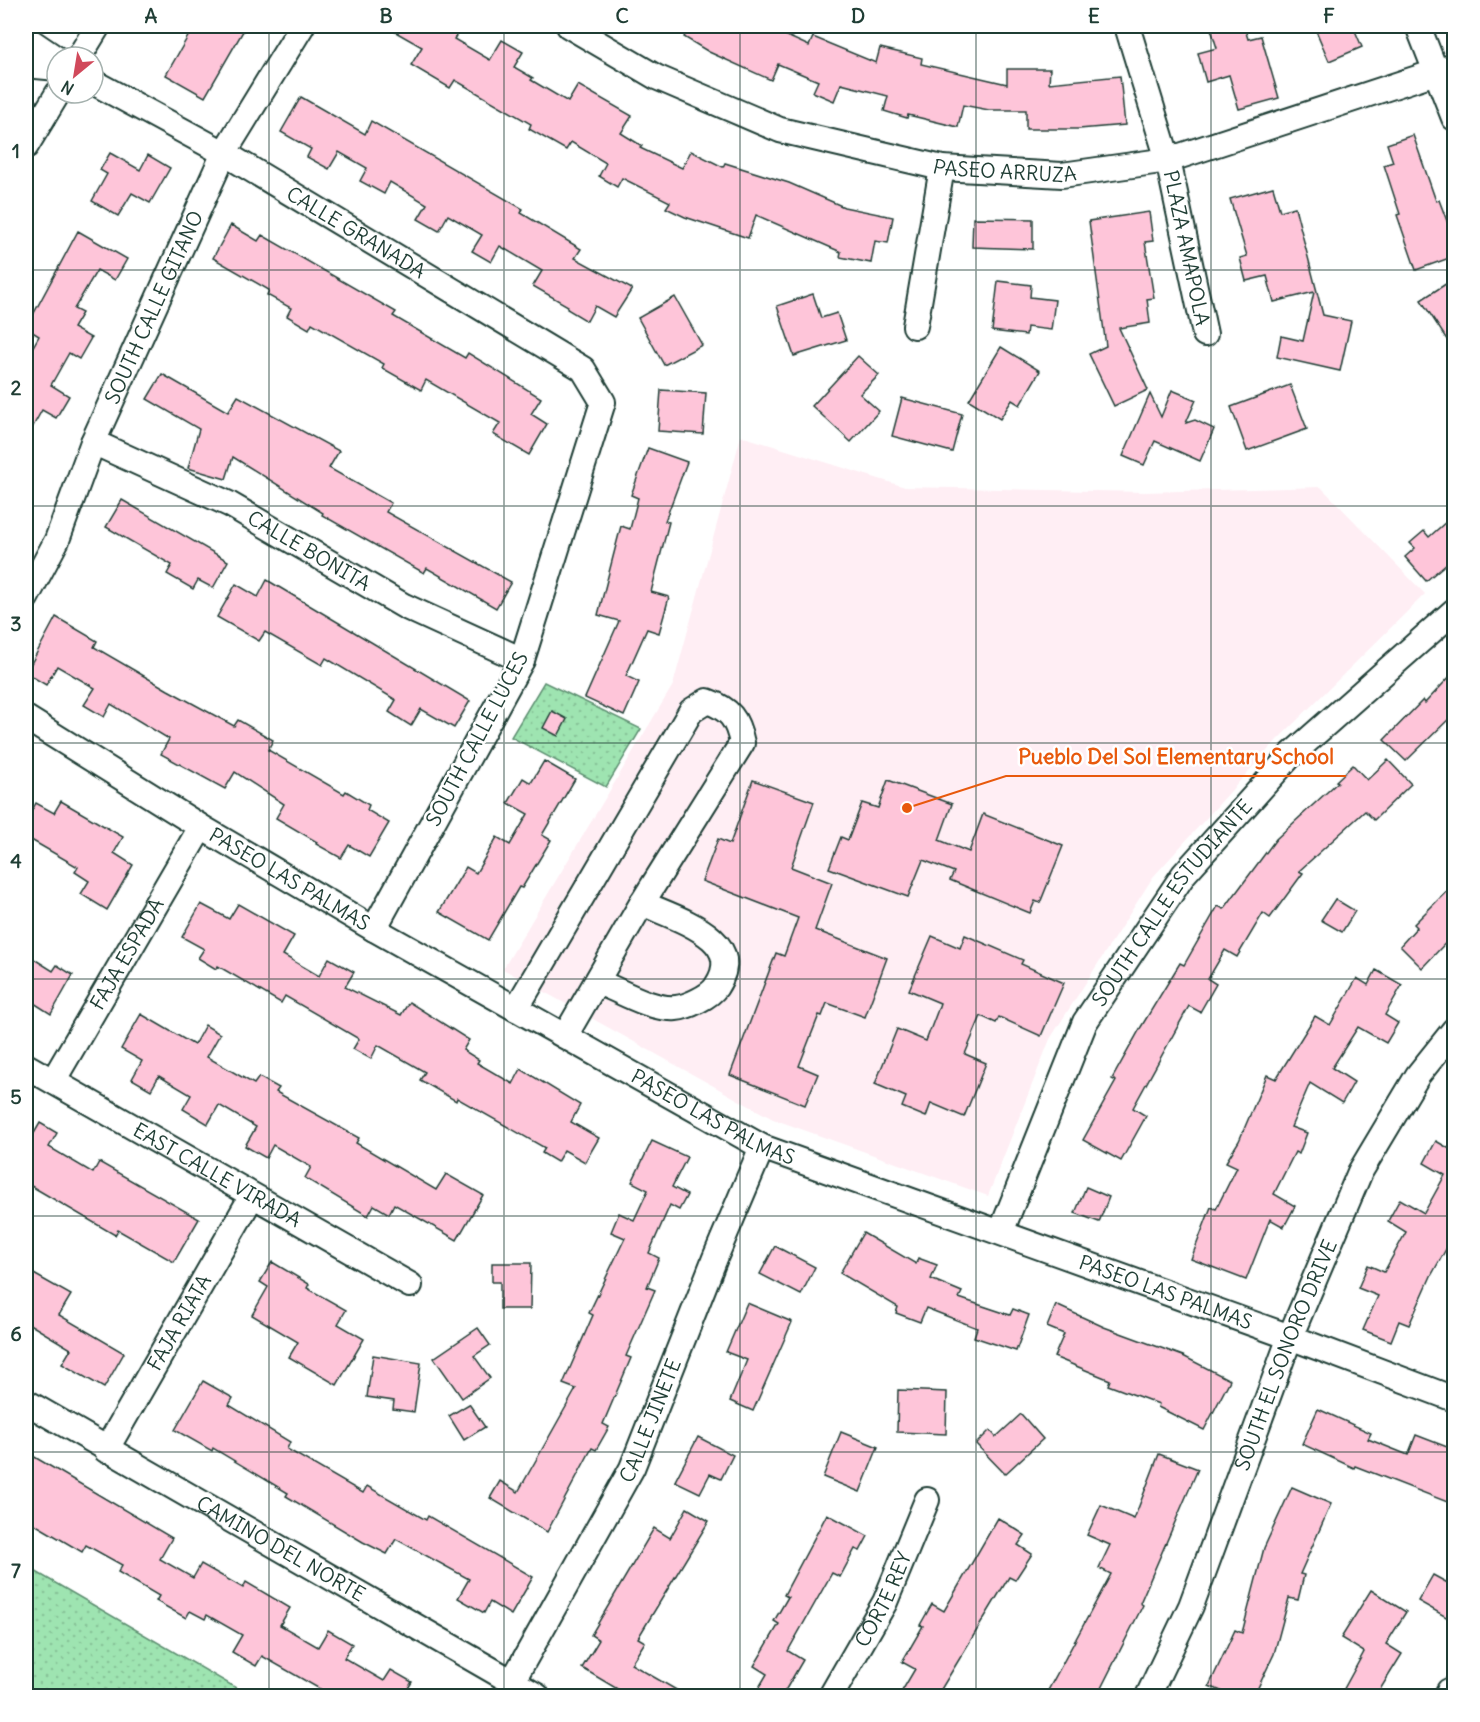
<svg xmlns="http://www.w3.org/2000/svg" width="1480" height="1722" viewBox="0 0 1480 1722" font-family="Delius,sans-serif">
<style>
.built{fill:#ffeef4}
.grass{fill:url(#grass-dots);stroke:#5e9072;stroke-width:1.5}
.building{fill:#fec5d9;stroke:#1f3d34;stroke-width:1.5}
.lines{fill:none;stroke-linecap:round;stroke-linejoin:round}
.minor-casing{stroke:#1f3d34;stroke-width:28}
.minor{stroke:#fff;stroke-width:24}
.grid{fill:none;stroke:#1f3d34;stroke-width:1.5;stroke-opacity:0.55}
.labels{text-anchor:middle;stroke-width:5;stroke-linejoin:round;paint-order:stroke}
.street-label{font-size:20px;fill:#1f3d34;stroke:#fff}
.leader{fill:none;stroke:#e8590c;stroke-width:2}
.callout-dot{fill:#e8590c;stroke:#fff;stroke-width:2}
.callout-label{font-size:21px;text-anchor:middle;font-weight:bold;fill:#e8590c;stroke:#fff;stroke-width:5;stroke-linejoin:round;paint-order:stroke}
.neatline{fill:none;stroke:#1f3d34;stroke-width:2}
.grid-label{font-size:20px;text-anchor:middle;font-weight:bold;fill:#1f3d34}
</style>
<defs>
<pattern id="grass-dots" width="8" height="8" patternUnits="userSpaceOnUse" patternTransform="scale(1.5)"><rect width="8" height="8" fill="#9ee4b1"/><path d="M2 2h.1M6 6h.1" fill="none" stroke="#88c499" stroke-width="1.8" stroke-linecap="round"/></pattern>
</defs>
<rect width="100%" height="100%" fill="#fff"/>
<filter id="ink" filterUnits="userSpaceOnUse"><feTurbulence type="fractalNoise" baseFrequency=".0167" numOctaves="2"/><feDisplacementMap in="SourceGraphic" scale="12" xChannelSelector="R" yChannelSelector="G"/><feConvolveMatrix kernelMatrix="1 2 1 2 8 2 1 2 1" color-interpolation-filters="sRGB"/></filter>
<g filter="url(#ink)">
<polygon class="built" points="741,436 905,487 1144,492 1321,487 1425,594 1277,740 1153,877 1050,1039 988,1196 773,1119 503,969 673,685"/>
<g class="grass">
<polygon points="544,682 641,729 606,787 511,737"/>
<polygon points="26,1566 250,1696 26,1696"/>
</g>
<g class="building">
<polygon points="194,26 246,26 205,97 166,75"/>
<polygon points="385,26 462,26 454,39 490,60 502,40 523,52 514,67 533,78 531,80 568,102 578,85 632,116 621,133 642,146 640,148 682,168 691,151 723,167 725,163 789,183 844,207 893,217 888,243 875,241 871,263 840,257 841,252 756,215 748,238 685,217 666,208 670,202 622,178 617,187 599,176 606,163 571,142 566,150 529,129 531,124 455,80 450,88 411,65 422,47"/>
<polygon points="690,26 742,26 758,33 762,26 765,26 809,46 813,37 876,63 880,48 922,58 921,64 1007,84 1007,69 1050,69 1049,83 1120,76 1125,125 1079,129 1026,129 1026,110 989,110 963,105 958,127 908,115 907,118 884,111 888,96 841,84 834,101 813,92 818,81 778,64 771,80 709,52 684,37"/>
<polygon points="1210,26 1244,26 1248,39 1261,36 1279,98 1239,109 1229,75 1206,82 1198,53 1217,48"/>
<polygon points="1314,26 1353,26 1362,47 1329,61"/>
<polygon points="301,97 365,134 371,121 523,209 521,213 581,249 575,258 632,289 614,317 595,306 587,321 567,309 568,306 533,286 542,271 500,246 491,262 472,251 482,235 448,215 439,231 418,219 427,204 390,182 384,194 360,181 367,168 339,152 329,169 307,157 311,149 281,132"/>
<polygon points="1413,135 1436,201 1439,200 1455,242 1455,256 1416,270 1397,215 1400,214 1384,165 1393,162 1387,144"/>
<polygon points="110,153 140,170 148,155 170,168 150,203 132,193 118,216 92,201 107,174 100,170"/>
<polygon points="1273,187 1280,211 1295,207 1323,315 1351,321 1340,371 1277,357 1281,336 1303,341 1314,292 1274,302 1267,276 1246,281 1240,258 1247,256 1230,199"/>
<polygon points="1149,212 1153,241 1145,242 1154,298 1147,299 1150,323 1119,328 1148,390 1114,406 1089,354 1106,346 1089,221"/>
<polygon points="973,218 1033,219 1033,249 972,247"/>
<polygon points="231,225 258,241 262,235 396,312 393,316 465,358 468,353 541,398 531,414 547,424 529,455 493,434 500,423 426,380 421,390 382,368 384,364 312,323 309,329 287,316 291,308 267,295 269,290 213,258"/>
<polygon points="78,231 127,259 115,280 97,270 74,309 82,313 73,328 91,338 79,359 69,353 51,385 69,396 56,418 42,410 26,439 26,359 39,336 26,328"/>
<polygon points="1455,278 1455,352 1421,300"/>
<polygon points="998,281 1031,285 1030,297 1055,300 1051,330 1027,327 1026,335 992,331"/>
<polygon points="813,294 821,318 837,313 846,340 794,356 777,306"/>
<polygon points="675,297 702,345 664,365 638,318"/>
<polygon points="1001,347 1040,371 1020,405 1012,400 1000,419 969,400"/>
<polygon points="858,356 879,375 860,394 879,411 851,442 812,406"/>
<polygon points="162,374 228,412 238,396 339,451 329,468 391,503 386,512 511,582 496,608 427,568 424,573 322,515 323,513 233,457 226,479 188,468 199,429 147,399"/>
<polygon points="1290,385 1307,429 1247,451 1231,407"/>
<polygon points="661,390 706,393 703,434 658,431"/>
<polygon points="1172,390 1196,400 1186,423 1195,420 1214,429 1200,461 1155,441 1144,465 1123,456 1150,394 1161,417"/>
<polygon points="902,398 962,414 952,452 892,436"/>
<polygon points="648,448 687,462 665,521 669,522 651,592 669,597 659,633 647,629 626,676 639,682 624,716 585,698 619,621 598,615 621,526 630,529 638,498 631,495"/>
<polygon points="122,500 228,561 213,588 198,580 193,589 167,574 172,565 106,527"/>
<polygon points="1455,514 1455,556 1426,581 1405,557 1415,548 1410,543 1424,531 1429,537"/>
<polygon points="267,580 470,701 454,728 421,709 411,726 389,712 396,700 326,658 322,665 265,632 259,641 217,617 236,584 258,597"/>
<polygon points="56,617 97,641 94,647 168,690 234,726 238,720 273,740 268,750 344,794 346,791 369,805 367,810 389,823 369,857 349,845 341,858 316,844 317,842 276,818 284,804 235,772 225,789 161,754 169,739 111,704 104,717 84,705 95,688 57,666 46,685 26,673"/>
<polygon points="1455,671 1455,713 1406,761 1384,740 1423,700 1425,703"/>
<polygon points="552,711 567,719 558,736 543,728"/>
<polygon points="1388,760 1411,784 1374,820 1365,811 1299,871 1303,873 1270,918 1263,913 1237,957 1225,950 1208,979 1216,984 1200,1012 1189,1006 1133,1108 1146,1116 1121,1161 1083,1140 1116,1081 1112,1079 1141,1027 1180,963 1184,965 1218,906 1224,909 1276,839 1338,782 1336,781 1353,765 1367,780"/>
<polygon points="544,761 575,779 542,835 551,840 522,888 519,887 488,940 439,912 466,867 476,873 497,837 510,845 528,814 508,803 523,778 531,783"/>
<polygon points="753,780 814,802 791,867 832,883 815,930 887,958 865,1017 827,1003 822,1016 819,1015 799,1066 818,1074 805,1105 730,1075 776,953 784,956 798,918 702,881 718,839 730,844"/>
<polygon points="888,780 952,804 939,840 969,852 983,814 1063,846 1040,903 1035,901 1030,913 950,880 954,872 923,860 908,897 829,868 841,837 848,840 862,803 878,808"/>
<polygon points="61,801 123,837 114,853 133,865 107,910 81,894 89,881 75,872 78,867 26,837 26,821 36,803 54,813"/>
<polygon points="1455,883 1455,933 1422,968 1400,946 1417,927 1414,924"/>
<polygon points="1335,899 1355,911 1342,932 1321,920"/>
<polygon points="201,904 229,919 238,904 294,936 283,955 319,976 329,958 354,972 345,987 401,1015 409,1002 469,1040 463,1050 479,1060 477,1063 513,1084 521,1069 580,1105 571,1122 599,1138 585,1162 564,1150 557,1162 542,1153 545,1148 457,1098 456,1101 420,1080 425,1072 378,1045 371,1059 353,1049 359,1039 285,996 281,1003 218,966 216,969 198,958 204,949 182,937"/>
<polygon points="965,935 1023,960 1021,964 1064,983 1041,1036 999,1017 996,1023 981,1016 965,1054 986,1063 964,1117 931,1103 926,1117 902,1107 906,1097 875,1084 897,1029 926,1041 937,1012 940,1003 909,990 932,936 960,948"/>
<polygon points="26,954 53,971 57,965 73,975 51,1014 26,998"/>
<polygon points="1376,970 1402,985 1385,1015 1398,1023 1386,1043 1358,1027 1332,1068 1354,1082 1342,1103 1310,1083 1291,1127 1307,1133 1299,1154 1295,1152 1274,1194 1295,1206 1284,1227 1270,1219 1246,1280 1191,1259 1211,1207 1216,1209 1237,1167 1226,1162 1239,1141 1267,1075 1276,1079 1315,1016 1330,1025 1357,978 1368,985"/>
<polygon points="141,1014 194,1045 205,1025 220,1034 207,1057 254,1084 259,1077 279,1088 276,1092 359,1138 356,1143 436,1190 446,1174 483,1195 457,1240 394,1204 389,1214 374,1205 368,1216 305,1178 311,1167 273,1145 266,1158 245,1146 256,1127 219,1105 208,1124 183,1109 191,1095 159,1076 151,1090 132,1079 142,1061 121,1049"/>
<polygon points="40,1123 57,1133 49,1147 93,1173 99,1162 199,1219 174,1262 118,1230 115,1235 26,1183 26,1163 32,1153 26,1147"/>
<polygon points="652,1141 687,1157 672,1187 687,1195 679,1210 670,1205 649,1253 659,1258 647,1287 655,1290 626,1356 631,1358 603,1424 609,1427 596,1450 592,1448 547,1532 490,1498 500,1481 518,1492 576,1389 563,1384 593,1315 589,1313 625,1238 611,1232 619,1213 634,1220 648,1190 632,1182"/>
<polygon points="1436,1141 1455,1152 1455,1233 1431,1276 1409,1325 1399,1321 1391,1341 1363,1330 1378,1296 1358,1288 1368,1265 1384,1272 1406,1232 1388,1221 1400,1199 1424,1213 1445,1175 1424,1163"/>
<polygon points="1086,1187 1109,1197 1099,1222 1075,1213"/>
<polygon points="863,1233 916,1264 918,1258 937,1265 931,1279 962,1292 959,1298 1010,1315 1013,1309 1029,1315 1016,1351 974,1337 977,1328 926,1308 920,1322 896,1313 898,1307 840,1273"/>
<polygon points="775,1246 815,1267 801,1295 760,1274"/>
<polygon points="272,1262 309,1284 307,1288 346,1310 338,1324 364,1339 337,1385 289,1357 298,1342 252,1315 268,1287 260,1282"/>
<polygon points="492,1263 531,1263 530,1309 500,1309 500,1282 492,1282"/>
<polygon points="32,1273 71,1295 59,1315 124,1353 104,1388 62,1364 71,1349 26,1322 26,1283"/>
<polygon points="747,1303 792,1322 753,1411 730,1401 747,1360 726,1352"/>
<polygon points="1056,1305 1104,1327 1183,1356 1230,1380 1204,1430 1158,1407 1159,1404 1108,1385 1110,1380 1054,1357 1064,1334 1047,1327"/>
<polygon points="478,1328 490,1345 474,1356 490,1378 462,1398 434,1358"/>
<polygon points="373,1355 421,1363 414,1412 393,1409 394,1401 367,1397"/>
<polygon points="203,1381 233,1398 229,1405 290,1442 287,1449 363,1493 367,1486 426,1520 428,1516 533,1577 511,1615 490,1602 484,1613 458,1598 469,1579 396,1539 387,1554 363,1542 286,1496 288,1493 213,1448 212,1451 175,1430"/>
<polygon points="898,1390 947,1392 946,1434 897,1432"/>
<polygon points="469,1404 485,1427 464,1440 449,1416"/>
<polygon points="1318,1409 1371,1433 1368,1439 1408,1455 1416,1435 1455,1450 1455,1505 1355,1466 1354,1468 1302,1444"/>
<polygon points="1021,1414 1043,1439 1005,1474 976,1444 990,1430 996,1437"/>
<polygon points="841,1432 878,1447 860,1492 823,1477"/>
<polygon points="698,1437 733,1455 721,1479 710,1474 700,1493 675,1481"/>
<polygon points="26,1452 172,1538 160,1559 193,1578 201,1564 243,1588 246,1582 290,1608 280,1625 318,1647 328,1630 352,1644 344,1658 384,1681 391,1670 412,1682 405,1693 411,1696 332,1696 262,1656 256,1666 232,1652 242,1635 207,1615 205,1619 190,1611 186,1618 156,1601 159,1596 118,1572 122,1565 86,1545 82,1552 26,1519"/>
<polygon points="1159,1454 1198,1469 1140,1603 1143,1605 1097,1696 1045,1696 1111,1574 1099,1568 1110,1545 1087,1535 1101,1505 1134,1519"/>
<polygon points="1292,1487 1331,1504 1300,1574 1304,1575 1298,1600 1289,1598 1274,1654 1254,1696 1233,1696 1209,1686 1235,1630 1242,1633 1264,1548"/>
<polygon points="687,1508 709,1521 638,1638 645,1642 631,1664 687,1696 629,1696 582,1668 599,1640 591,1635 654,1528 670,1538"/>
<polygon points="827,1514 868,1536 860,1551 855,1549 840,1577 832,1573 788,1651 803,1660 782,1696 754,1696 767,1674 754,1666 779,1624 774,1621 788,1597 784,1595"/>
<polygon points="998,1518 1025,1535 1018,1545 1032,1554 1015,1580 1009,1577 937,1696 899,1696 915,1669 902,1662 923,1626 920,1625 932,1604 944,1611"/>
<polygon points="1433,1575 1455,1587 1455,1622 1418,1601"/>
<polygon points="1371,1590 1406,1612 1386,1644 1402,1654 1376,1696 1340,1696 1364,1652 1341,1638"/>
</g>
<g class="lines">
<defs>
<g id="minor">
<path id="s1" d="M569 26 656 77 780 130 942 168 1062 175 1168 160 1454 66"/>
<path id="s2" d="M1127 26 1168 160 1205 334"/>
<polyline points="1418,26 1454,118"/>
<polyline points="26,38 57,59"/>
<polyline points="79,57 98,26"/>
<polyline points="26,65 57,68"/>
<path id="s3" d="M93 82 224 153 583 369 603 402 522 660 374 929"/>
<polyline points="26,146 58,93"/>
<polyline points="915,326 942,168"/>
<path id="s4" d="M93 442 229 504 404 606 522 660"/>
<path id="s5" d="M26 598 57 540 93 442 224 153 302 26"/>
<path id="s6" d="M26 718 201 827 374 929 762 1147 1290 1337 1454 1399"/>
<path d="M598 982C621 991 651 1010 676 1008 688 1007 710 996 716 987 749 938 676 919 642 903"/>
<path d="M516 1009 691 711 707 701C730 709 737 719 742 743L642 903 565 1036"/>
<path id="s7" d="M26 1066 410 1285"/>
<path id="s8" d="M53 1081 201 827"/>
<path id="s9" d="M1001 1232 1085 1022 1184 874 1291 755 1454 611"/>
<path id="s10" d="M26 1402 537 1696"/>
<path id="s11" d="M106 1450 252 1196"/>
<path id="s12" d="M512 1682 632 1468 715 1258 762 1147"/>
<path id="s13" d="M831 1696 885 1602 927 1500"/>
<path id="s14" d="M1148 1696 1191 1606 1290 1337 1360 1172 1418 1075 1454 1030"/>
<polyline points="1446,1696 1449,1691"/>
</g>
</defs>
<use href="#minor" class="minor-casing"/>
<use href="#minor" class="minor"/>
</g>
</g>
<path class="grid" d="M269 26V1696M504 26V1696M740 26V1696M976 26V1696M1211 26V1696M26 270H1454M26 506H1454M26 743H1454M26 979H1454M26 1216H1454M26 1452H1454"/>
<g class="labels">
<g class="street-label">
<text dy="7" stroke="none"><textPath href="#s1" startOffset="465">PASEO ARRUZA</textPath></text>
<text dy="7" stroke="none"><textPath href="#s3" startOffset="303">CALLE GRANADA</textPath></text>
<text dy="7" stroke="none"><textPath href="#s2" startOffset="230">PLAZA AMAPOLA</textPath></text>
<text dy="7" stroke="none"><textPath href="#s5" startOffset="318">SOUTH CALLE GITANO</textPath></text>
<text dy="7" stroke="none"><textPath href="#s4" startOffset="242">CALLE BONITA</textPath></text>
<text transform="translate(477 739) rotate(-62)" y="7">SOUTH CALLE LUCES</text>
<text dy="7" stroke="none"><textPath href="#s6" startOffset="309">PASEO LAS PALMAS</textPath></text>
<text dy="7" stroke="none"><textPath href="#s9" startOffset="374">SOUTH CALLE ESTUDIANTE</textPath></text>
<text dy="7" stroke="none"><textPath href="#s8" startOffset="147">FAJA ESPADA</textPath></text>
<text dy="7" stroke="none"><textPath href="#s6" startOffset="795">PASEO LAS PALMAS</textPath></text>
<text dy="7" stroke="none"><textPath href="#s7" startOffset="220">EAST CALLE VIRADA</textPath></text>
<text dy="7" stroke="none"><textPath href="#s6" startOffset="1281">PASEO LAS PALMAS</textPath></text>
<text dy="7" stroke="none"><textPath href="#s11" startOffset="147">FAJA RIATA</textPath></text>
<text dy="7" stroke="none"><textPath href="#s14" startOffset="368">SOUTH EL SONORO DRIVE</textPath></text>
<text dy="7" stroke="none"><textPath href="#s12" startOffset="296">CALLE JINETE</textPath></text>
<text dy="7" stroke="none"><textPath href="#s10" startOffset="294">CAMINO DEL NORTE</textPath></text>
<text dy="7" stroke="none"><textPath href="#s13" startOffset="110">CORTE REY</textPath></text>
</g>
</g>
<path class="leader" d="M907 808L1006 776H1346"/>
<circle class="callout-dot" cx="907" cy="808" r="6"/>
<g class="callout-label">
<text x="1176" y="764">Pueblo Del Sol Elementary School</text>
</g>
<rect width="1480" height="1722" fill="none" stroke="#fff" stroke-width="66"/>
<g transform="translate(75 75) rotate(210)"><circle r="28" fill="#ffffff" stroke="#a5b1ae" stroke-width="1.5"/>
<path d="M0-4.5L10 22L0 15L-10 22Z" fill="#d1495b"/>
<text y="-9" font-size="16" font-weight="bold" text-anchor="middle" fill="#1f3d34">N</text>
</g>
<rect x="33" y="33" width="1414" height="1656" class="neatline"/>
<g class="grid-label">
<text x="151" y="23">A</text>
<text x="386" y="23">B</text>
<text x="622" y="23">C</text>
<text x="858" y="23">D</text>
<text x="1094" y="23">E</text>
<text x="1329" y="23">F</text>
<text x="16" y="158">1</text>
<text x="16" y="395">2</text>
<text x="16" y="631">3</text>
<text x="16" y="868">4</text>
<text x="16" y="1104">5</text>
<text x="16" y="1341">6</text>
<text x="16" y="1578">7</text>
</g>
</svg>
